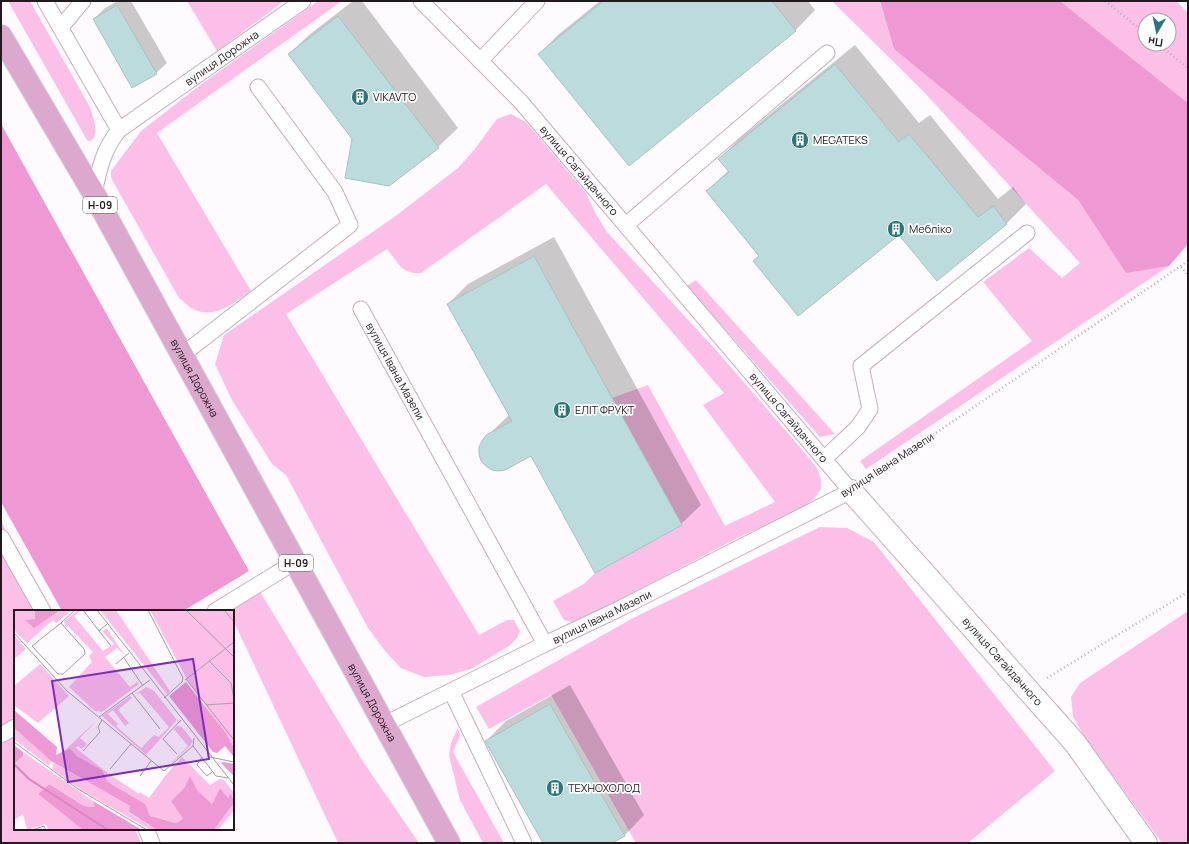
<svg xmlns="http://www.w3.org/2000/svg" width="1189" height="844" viewBox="0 0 1189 844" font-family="Manrope,sans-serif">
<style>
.green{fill:#fcbfe8;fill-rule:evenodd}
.forest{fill:#ee99d4}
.shadow{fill:#0003}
.building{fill:#bcdbdd;stroke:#a5c3c5}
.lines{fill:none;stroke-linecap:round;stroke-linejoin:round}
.service-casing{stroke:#c5afbd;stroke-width:17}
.minor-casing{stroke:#c5afbd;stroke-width:24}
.primary-casing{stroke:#d7d6d6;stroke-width:24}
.path{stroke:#b8b3b7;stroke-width:2.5;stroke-dasharray:1 3;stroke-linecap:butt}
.service{stroke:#fff;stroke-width:15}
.minor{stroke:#fff;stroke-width:22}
.primary{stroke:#dda8ce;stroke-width:22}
.labels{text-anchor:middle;stroke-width:3.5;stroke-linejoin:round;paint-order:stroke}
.shield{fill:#fff;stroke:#645e62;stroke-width:1}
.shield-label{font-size:10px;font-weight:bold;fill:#21191e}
.street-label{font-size:11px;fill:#21191e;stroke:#fff}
.poi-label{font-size:11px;fill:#21191e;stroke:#fff;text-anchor:start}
.inset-river{fill:none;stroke:#da86c1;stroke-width:2}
.inset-road{fill:none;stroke:#a6a0a4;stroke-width:1}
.view{fill:#7b2cbf;fill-opacity:0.15;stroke:#7b2cbf;stroke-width:2}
.inset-edge{fill:none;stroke:#21191e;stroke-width:2}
</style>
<rect width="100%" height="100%" fill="#fefafd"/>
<g class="green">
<path d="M8 1H30L90 107C93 117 98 128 94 138L90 141 87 140Z"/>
<polygon points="187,1 284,1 217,51"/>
<path d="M318 1H342L157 133 251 291C233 303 214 321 191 308 187 305 183 301 179 298L111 178V171L141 131 203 83Z"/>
<polygon points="832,1 880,1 894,49 1078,200 1126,272 1169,266 866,469 860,461 1032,341 983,282 1029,248 1062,278 1080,263 924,92"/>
<path d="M1060 1H1176L1188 13V103ZM1145 20H1169V44H1145Z"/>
<path d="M511 114 526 122 586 193 596 214 607 232 716 350 799 446 817 468 821 479V489L813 500 795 513 737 538 599 611 572 622 564 620 553 601 584 584 595 573 682 525 612 398 648 385 725 526 775 502 703 405 724 393 546 184 421 273C400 274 399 263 387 249L286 314 479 635 507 620H514L520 631 517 638 509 646 471 669 449 675 424 677 401 668 385 651 368 628 286 475 272 464 232 400 215 364 224 335 397 215 458 168 474 150 497 119Z"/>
<polygon points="696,280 835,434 820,437 687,286"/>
<polygon points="1,521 46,611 15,611 15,829 135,829 141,843 1,843"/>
<polygon points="820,527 847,528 874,542 1055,771 968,843 636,843 551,695 489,729 476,707 633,618"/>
<polygon points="259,590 362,760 419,843 338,843 233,620 233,611 230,611"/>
<polygon points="1188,611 1188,843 1162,843 1084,736 1073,717 1071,697 1080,683"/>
<polygon points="458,728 460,736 453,752 504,843 483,843 460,800 449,755 451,743"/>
</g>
<g class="forest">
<polygon points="880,1 1060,1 1188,103 1188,244 1169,266 1126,273 1078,200 894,49"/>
<polygon points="1,124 249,571 183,611 62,611 1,502"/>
</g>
<g class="shadow">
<polygon points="118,1 131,1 167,63 156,73 94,19 105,8"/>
<polygon points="353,1 362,1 458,128 438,147 353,139 289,54 309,35"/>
<polygon points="600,1 808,1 815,10 796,30 629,165 539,54 559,34"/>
<polygon points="855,45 919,123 930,115 998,199 1013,187 1026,204 1007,223 937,280 899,233 754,261 759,256 707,191 729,170 719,159 739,139"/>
<polygon points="554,237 701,505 681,524 531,455 487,436 509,415 448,304 468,284"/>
<polygon points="570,685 644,815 625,835 610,843 544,843 486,741 506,721"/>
</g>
<g class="building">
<polygon points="603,1 772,1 796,31 629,166 538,54"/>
<polygon points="117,5 157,74 132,88 93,19"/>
<polygon points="338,16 439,148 389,186 345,178 352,139 288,54"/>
<polygon points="835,64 899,142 909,134 978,217 993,206 1007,224 937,281 899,235 798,316 753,261 759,256 706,191 729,172 718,159"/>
<polygon points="534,256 682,525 595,573 531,456 505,470 498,471 492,470 486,466 481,461 479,454 479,447 482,441 486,435 512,421 447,304"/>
<polygon points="550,704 625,836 612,843 543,843 485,741"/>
</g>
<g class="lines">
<defs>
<g id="service">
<polyline points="45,1 119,130"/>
<path id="s1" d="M421 1 521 102 851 491 619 609 545 644"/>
<polyline points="61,27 83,1"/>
<polyline points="480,61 537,1"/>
<path id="s2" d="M94 194C99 169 103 150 119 130L303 1"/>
<polyline points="626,225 827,53"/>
<path id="s3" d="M361 309 545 644 385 724"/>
<polyline points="182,355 350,225 335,192 258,87"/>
<polyline points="824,459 858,427 870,409 861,366 1027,233"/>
<polyline points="1,537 43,611"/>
<polyline points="215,611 295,562"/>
<polyline points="451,691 524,843"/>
<polyline points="1,735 15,727"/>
<polyline points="146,829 152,843"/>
</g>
<g id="minor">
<path id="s4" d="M851 491 1075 743 1146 843"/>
</g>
<g id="primary">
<path id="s5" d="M1 36 94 194 449 843"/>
</g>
</defs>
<use href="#service" class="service-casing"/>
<use href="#minor" class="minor-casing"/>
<use href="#primary" class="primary-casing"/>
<g class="path">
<polyline points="1105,1 1145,33"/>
<polyline points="1158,44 1188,68"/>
<polyline points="1181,267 1188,275"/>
<polyline points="870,478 1188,261"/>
<polyline points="1047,678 1188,592"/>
</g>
<use href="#service" class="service"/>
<use href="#minor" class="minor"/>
<use href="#primary" class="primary"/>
</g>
<defs>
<symbol id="building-disc" viewBox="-11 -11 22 22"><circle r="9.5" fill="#2c767b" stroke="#fff"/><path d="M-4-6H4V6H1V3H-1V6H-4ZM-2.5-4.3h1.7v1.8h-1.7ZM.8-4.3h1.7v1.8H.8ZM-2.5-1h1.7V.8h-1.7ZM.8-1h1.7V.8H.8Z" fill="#fff"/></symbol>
</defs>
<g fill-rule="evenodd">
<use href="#building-disc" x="350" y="87" width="20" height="20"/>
<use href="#building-disc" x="790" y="130" width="20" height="20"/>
<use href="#building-disc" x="886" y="219" width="20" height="20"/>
<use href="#building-disc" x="552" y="400" width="20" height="20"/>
<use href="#building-disc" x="545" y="778" width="20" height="20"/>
</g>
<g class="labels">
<g class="shield">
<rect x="83" y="197" width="34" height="16" rx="3"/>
<rect x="279" y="555" width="34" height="16" rx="3"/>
</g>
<g class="shield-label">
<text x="100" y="209">Н-09</text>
<text x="296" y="567">Н-09</text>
</g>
<g class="street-label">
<text dy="4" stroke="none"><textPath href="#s2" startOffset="195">вулиця Дорожна</textPath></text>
<text dy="4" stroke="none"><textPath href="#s1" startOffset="232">вулиця Сагайдачного</textPath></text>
<text dy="4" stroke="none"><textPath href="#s3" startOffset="71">вулиця Івана Мазепи</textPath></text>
<text dy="4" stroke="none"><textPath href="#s5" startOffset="393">вулиця Дорожна</textPath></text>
<text dy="4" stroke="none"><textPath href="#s1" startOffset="556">вулиця Сагайдачного</textPath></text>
<text transform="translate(887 465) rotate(-33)" y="4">вулиця Івана Мазепи</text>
<text transform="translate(602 617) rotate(-26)" y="4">вулиця Івана Мазепи</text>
<text dy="4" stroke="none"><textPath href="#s4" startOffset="228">вулиця Сагайдачного</textPath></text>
<text dy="4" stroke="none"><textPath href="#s5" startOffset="763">вулиця Дорожна</textPath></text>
</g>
<g class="poi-label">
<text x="373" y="101">VIKAVTO</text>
<text x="813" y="144">MEGATEKS</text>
<text x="909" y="233">Мебліко</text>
<text x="575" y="414">ЕЛІТ ФРУКТ</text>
<text x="568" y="792">ТЕХНОХОЛОД</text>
</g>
</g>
<g transform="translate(14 610)">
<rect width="220" height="220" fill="#fefafd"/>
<path d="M0 0H58L42 13 39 10 13 33 0 20ZM64 0H68L60 6 89 41 100 34 88 21 93 19 111 46 103 38 91 47 116 77 123 72 125 74 88 102 81 101 55 77 78 52 75 46 79 42 54 16 51 17 50 11ZM86 0H102L156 81 153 84ZM136 0H220V136L174 71ZM0 25 12 39 0 49ZM26 54 55 86 24 113 0 95V76ZM132 77 140 81 163 110 132 145 88 106 116 86 118 88 104 100 115 113 111 116 99 100 94 104 104 114 102 116 127 138 140 125 145 127 155 117 126 83 122 84ZM83 110 66 128 73 134 68 139 64 136 62 138 95 164 125 184 126 182 135 188 152 165 168 147 196 175 206 169 210 170 220 183V200L218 203 204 220H200L220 193 217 183 214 188 206 178 198 194 183 180 171 177 157 191 169 209 162 213 136 206 130 194 94 172 88 160 63 146 56 138 51 140ZM163 116 168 117 179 131 176 136 152 158 174 136 160 119ZM0 118 37 151 35 156 0 129ZM9 142 79 191 82 197 70 196 35 174 24 184 69 220H35L31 214 13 220 9 204 0 210V154L9 146ZM40 153 116 196 115 203 143 220H137L67 180 38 159Z" fill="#fcbfe8"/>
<path d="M21 0H46L20 18 11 10 21 9ZM172 72 211 122 220 137V147L211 136 203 143 199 142 155 86ZM0 100 43 137 42 145 56 138 63 146 88 160 94 172 131 194 136 206 162 213 169 209 157 191 171 177 176 166 183 180 198 194 206 178 214 188 217 183 220 193 200 220H143L115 202 116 196 37 151 0 118ZM0 135 9 142V146L0 154ZM209 152 220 154V166L207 153ZM35 174 70 196 81 197 79 191 128 220H69L24 184Z" fill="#ee99d4"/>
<path class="inset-river" d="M0 154 15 169 94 220"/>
<path class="inset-road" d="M69 0 85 21 93 14M83 0 220 175M134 0 169 68 168 72 150 88M172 0 220 47M210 0 220 12M47 13 18 36 44 64H49L71 44 70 39 47 13 61 0M87 19 85 21 97 36M0 23 53 81 150 161 179 136 180 128M110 48 129 76M195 51 217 73 220 89M102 54 115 43M172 69 220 130M136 70 118 83 146 119M171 70 220 32M192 95 220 93M85 107 118 83M0 132 64 179 133 220M179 136 202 166 214 168M69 141 86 122 84 117 88 110M163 144 149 129 167 110M188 147 183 155 193 166 199 161M196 147 220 152M96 159 117 134M126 166 137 151M18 220 30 216 32 220"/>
<path class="view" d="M179 49 195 149 54 172 38 71Z"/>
<rect width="220" height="220" class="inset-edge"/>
</g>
<rect width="1189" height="844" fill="none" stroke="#21191e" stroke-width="4"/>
<g transform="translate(1157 32) rotate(189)"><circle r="19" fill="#ffffff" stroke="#a6a3a5"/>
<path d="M0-3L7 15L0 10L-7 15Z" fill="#2c767b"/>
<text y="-6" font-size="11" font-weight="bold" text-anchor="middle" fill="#21191e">Пн</text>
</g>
</svg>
